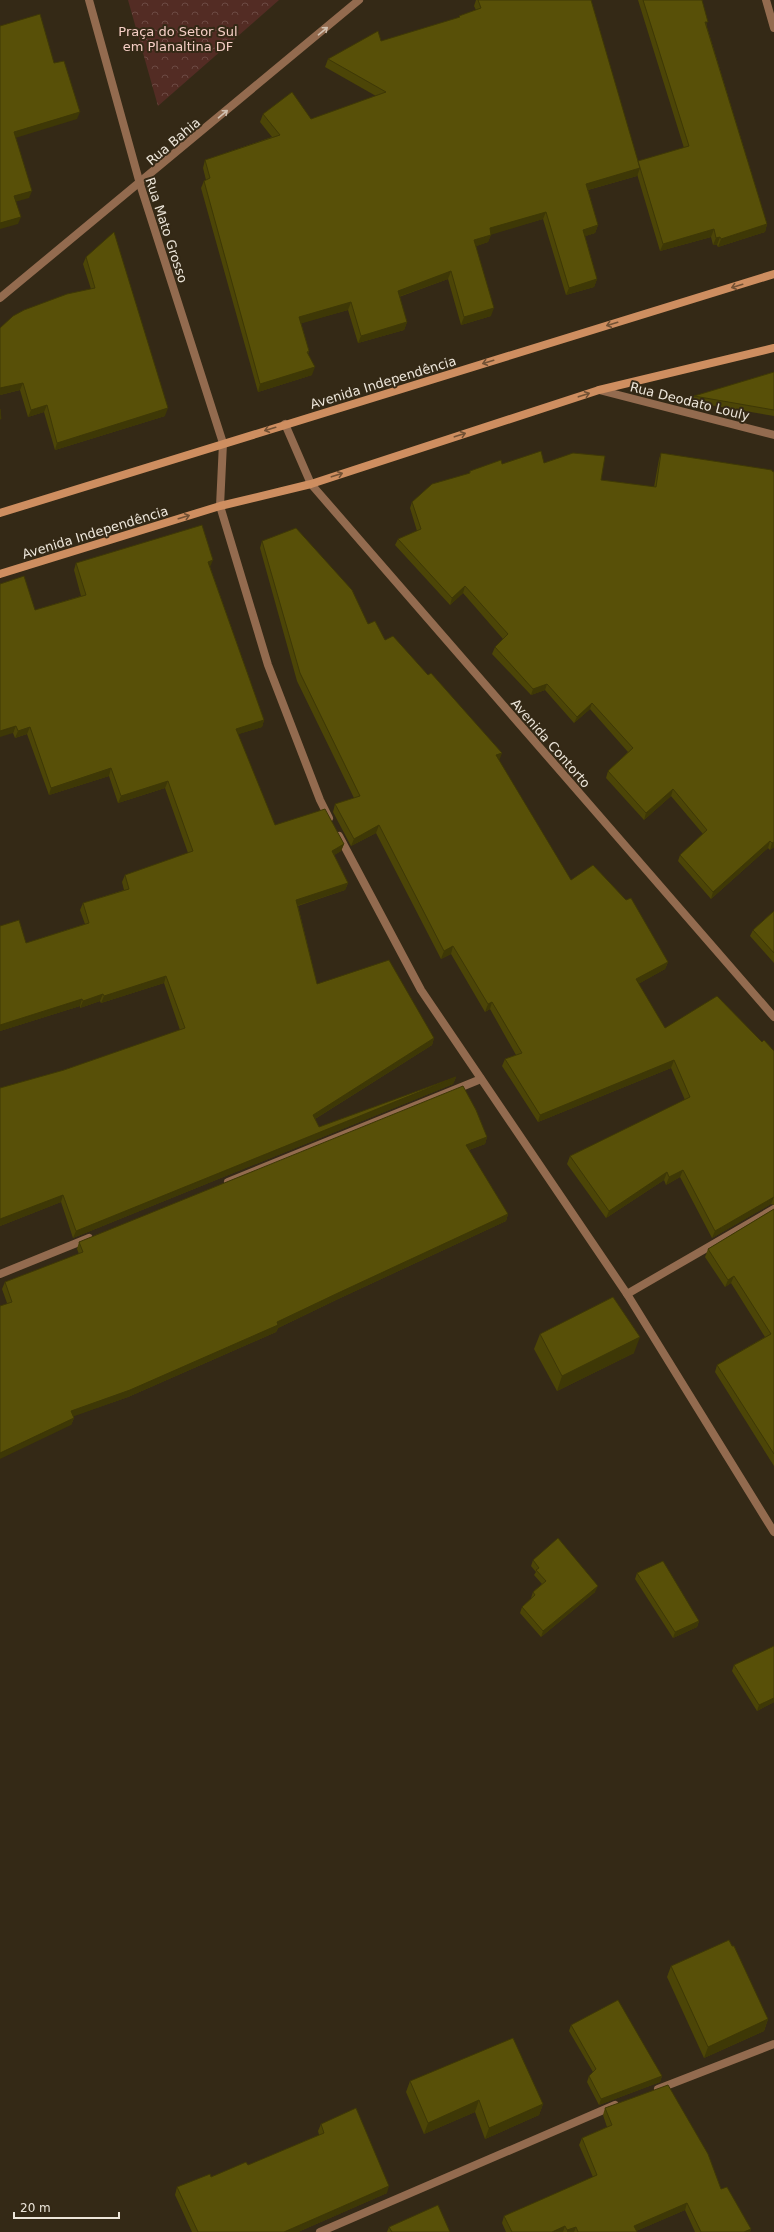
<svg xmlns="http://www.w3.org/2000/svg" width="774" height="2232" viewBox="0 0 774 2232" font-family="'DejaVu Sans',sans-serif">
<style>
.park{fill:url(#park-crowns)}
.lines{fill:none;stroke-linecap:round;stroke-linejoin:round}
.street{stroke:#936b4f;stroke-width:8}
.secondary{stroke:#ce8e60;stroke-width:8}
.wall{fill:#4c4507}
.shaded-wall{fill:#3e3806}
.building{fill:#585008;stroke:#3e3806}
.oneway{stroke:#d1c0b0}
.oneway2{stroke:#725134}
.labels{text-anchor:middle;stroke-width:4;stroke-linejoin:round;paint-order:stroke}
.park-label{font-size:13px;fill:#f6cfc6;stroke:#342916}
.street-label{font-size:13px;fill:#ece5d9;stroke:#342916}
</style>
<defs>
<pattern id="park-crowns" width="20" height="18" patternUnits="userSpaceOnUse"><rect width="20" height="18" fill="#532c24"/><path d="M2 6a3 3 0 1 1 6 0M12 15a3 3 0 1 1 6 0" fill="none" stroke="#6c4a43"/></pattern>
</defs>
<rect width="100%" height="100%" fill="#342916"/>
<polygon class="park" points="128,0 279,0 158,106"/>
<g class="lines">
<g class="street">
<polyline points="89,0 140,184 223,443 220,506 268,665 320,800 329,818"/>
<polyline points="766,0 774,28"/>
<polyline points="0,298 359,0"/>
<polyline points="599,390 774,435"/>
<polyline points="285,424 311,484 774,1017"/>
<polyline points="339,836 421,990 627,1294 774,1532"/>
<polyline points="228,1182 481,1079"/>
<polyline points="0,1274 89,1238"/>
<polyline points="627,1294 774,1209"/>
<polyline points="658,2089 774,2044"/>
<polyline points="320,2232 615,2105"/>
</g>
<g class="secondary">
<polyline points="0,513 774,274"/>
<polyline points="0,574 220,506 311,484 599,390 774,348"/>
</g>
</g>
<g class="wall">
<polygon points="476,0 591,0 638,163 638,161 684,148 638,0 702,0 707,27 767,224 765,232 718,247 717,245 713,245 711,237 660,251 637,174 637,176 588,190 598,225 595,233 585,236 597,279 594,287 566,295 543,219 491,234 488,242 476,246 491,316 461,325 448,279 399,297 407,322 404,330 358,343 348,310 301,323 309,351 308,354 312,375 258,392 201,188 204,181 206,180 203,168 205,160 272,137 260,122 263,114 311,119 376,96 325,67 328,59 381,41 459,18 459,16 476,10 474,6"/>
<polygon points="86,257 165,416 55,450 44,412 28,417 20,390 0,395 91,289 83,264"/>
<polygon points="774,372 774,416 692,402 694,396"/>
<polygon points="661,453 774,847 770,850 768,848 711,899 678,861 680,855 703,834 671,796 644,820 606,778 608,771 628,752 590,709 574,723 545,690 531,695 492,654 495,647 503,639 463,593 450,605 395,545 398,539 417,531 410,508 412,502 469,474 470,471 502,464 544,463 601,480 654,487 659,459"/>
<polygon points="262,541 368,624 385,640 499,761 571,880 668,962 665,969 638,984 665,1028 762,1042 774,1051 774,1205 771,1204 712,1238 680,1177 666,1185 664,1180 606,1218 567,1164 570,1156 685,1100 671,1068 538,1122 502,1066 505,1059 516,1055 490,1009 485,1012 451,954 441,959 376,833 351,846 333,812 335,804 354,798 297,681 260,548"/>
<polygon points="76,563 210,567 264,720 262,727 238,734 275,825 344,844 341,851 334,855 348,883 345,890 298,906 317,984 434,1038 432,1045 315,1119 319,1127 456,1077 453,1084 73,1238 61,1202 0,1226 0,1088 64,1070 180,1030 164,983 101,1003 100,1001 80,1008 80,1006 0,1031 0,926 26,943 85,924 80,910 83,903 124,890 122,882 125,875 188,853 165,788 118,803 109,776 49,795 27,734 15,738 13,733 35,610 81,596 74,570"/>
<polygon points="774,911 774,963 750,936 753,930"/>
<polygon points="487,1137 485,1144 469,1150 508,1214 506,1221 336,1300 278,1328 276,1332 128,1397 73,1416 74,1418 71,1425 7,1303 2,1289 5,1282 79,1254 77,1249 79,1242"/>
<polygon points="774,1209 774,1466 715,1372 717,1365 765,1337 731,1283 725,1287 705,1257 708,1249"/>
<polygon points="540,1334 634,1353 557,1391 534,1349"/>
<polygon points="533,1560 595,1592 541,1637 520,1613 522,1607 531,1599 531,1598 533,1592 542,1584 534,1575 536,1572 531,1566"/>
<polygon points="637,1573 699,1621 697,1627 673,1638 635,1579"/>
<polygon points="734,1665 774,1702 757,1711 732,1671"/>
<polygon points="732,1946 768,2019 764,2031 704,2058 667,1977 671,1966"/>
<polygon points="571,2025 662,2076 660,2082 599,2105 587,2082 589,2076 593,2072 569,2031"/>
<polygon points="410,2081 543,2104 539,2115 485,2139 475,2112 424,2134 406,2092"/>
<polygon points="605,2108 721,2189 751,2229 750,2232 695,2232 685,2210 636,2231 637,2232 506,2232 502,2223 504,2216 593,2177 579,2145 582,2138 607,2127 603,2115"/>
<polygon points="321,2124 387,2193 298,2232 192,2232 175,2195 177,2187 248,2165 319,2135 318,2131"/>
<polygon points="389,2227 450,2232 387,2232"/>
</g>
<g class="shaded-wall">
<polygon points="80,112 77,119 12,139 14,132"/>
<polygon points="640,168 637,176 584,191 586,184"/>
<polygon points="32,191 29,198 11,203 14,196"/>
<polygon points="546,212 543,219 487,236 490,228"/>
<polygon points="21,217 18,224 0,229 0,223"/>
<polygon points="767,224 765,232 718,247 721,239"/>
<polygon points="598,225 595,233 580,238 583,230"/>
<polygon points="714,229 711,237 660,251 663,244"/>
<polygon points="491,235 488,242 471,248 474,240"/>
<polygon points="720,237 717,245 713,245 716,238"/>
<polygon points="451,271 448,279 395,298 398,291"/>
<polygon points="597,279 594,287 566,295 569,288"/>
<polygon points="351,302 348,310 296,325 299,317"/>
<polygon points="494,308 491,316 461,325 464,317"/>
<polygon points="407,322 404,330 358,343 361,336"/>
<polygon points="315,367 312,375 258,392 260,384"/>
<polygon points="23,383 20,390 0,395 0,388"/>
<polygon points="47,405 44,412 28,417 31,410"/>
<polygon points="168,408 165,416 55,450 57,443"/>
<polygon points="213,560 210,567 205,569 208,562"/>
<polygon points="465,586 463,593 450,605 452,598"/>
<polygon points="547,684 545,690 531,695 533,689"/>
<polygon points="592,703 590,709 574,723 577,717"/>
<polygon points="264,720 262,727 233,736 236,729"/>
<polygon points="16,726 13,733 0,737 0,731"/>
<polygon points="30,727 27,734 15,738 18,731"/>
<polygon points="502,753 499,761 496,755"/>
<polygon points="111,768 109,776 49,795 51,788"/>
<polygon points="168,781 165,788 118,803 121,796"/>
<polygon points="673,789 671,796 644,820 646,813"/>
<polygon points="379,825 376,833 351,846 354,839"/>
<polygon points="770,841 768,848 711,899 713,892"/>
<polygon points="774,842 774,847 770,850 772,843"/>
<polygon points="344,844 341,851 329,858 332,851"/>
<polygon points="348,883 345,890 293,907 296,900"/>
<polygon points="453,946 451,954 441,959 444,951"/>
<polygon points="668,962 665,969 633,987 636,979"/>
<polygon points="166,976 164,983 101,1003 104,996"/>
<polygon points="103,994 100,1001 80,1008 83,1001"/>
<polygon points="82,999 80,1006 0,1031 0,1025"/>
<polygon points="492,1002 490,1009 485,1012 488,1004"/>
<polygon points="434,1038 432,1045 310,1122 313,1115"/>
<polygon points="674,1060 671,1068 538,1122 540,1115"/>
<polygon points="456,1077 453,1084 73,1238 76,1231"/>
<polygon points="487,1137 485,1144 463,1152 466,1145"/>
<polygon points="683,1170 680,1177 666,1185 669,1177"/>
<polygon points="667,1172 664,1180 606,1218 609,1211"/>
<polygon points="63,1195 61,1202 0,1226 0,1219"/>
<polygon points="774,1197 771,1204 712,1238 715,1231"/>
<polygon points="508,1214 506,1221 336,1300 278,1328 276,1332 128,1397 69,1418 71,1411 277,1322 338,1293"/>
<polygon points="734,1276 731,1283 725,1287 728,1280"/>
<polygon points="640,1337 634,1353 557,1391 562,1376"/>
<polygon points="74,1418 71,1425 0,1459 0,1453"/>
<polygon points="598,1586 595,1592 541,1637 543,1631"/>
<polygon points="699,1621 697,1627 673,1638 675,1632"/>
<polygon points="774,1698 774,1702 757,1711 759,1705"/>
<polygon points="768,2019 764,2031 704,2058 708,2047"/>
<polygon points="662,2076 660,2082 599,2105 601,2099"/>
<polygon points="479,2100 475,2112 424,2134 428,2123"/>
<polygon points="543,2104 539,2115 485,2139 489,2128"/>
<polygon points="389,2186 387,2193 298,2232 284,2232"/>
<polygon points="687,2203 685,2210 634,2232 634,2226"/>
<polygon points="565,2226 563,2232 552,2232"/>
<polygon points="576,2227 574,2232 567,2232 567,2230"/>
<polygon points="751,2229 750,2232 744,2232"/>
</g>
<g class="building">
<polygon points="478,0 591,0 640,168 586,184 598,225 583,230 597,279 569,288 546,212 490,228 491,235 474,240 494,308 464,317 451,271 398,291 407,322 361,336 351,302 299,317 309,351 307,352 315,367 260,384 204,181 210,178 205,160 280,135 263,114 292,92 311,119 386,92 328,59 378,31 381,41 460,17 459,16 481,8"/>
<polygon points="643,0 702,0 708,22 705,22 767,224 721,239 720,237 716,238 714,229 663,244 638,161 689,146"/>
<polygon points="40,14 54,63 64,61 80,112 14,132 32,191 14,196 21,217 0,223 0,26"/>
<polygon points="114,232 168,408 57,443 47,405 31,410 23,383 0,388 0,328 13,316 24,310 67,294 95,288 86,257"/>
<polygon points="774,372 774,410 694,396"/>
<polygon points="0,409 1,419 0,419"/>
<polygon points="541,451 544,463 573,453 605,456 601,480 656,487 661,453 772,470 772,471 774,472 774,842 772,843 770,841 713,892 680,855 707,830 673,789 646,813 608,771 633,748 592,703 577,717 547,684 533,689 495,647 508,634 465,586 452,598 398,539 421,529 412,502 432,484 470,473 470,471 501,460 502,464"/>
<polygon points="202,525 213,560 208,562 264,720 236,729 275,825 325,809 344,844 332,851 348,883 296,900 317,984 389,960 434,1038 313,1115 319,1127 456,1077 76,1231 63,1195 0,1219 0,1088 64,1070 185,1028 166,976 104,996 103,994 83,1001 82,999 0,1025 0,926 19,920 26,943 89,923 83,903 129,889 125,875 193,851 168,781 121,796 111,768 51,788 30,727 18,731 16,726 0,731 0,584 24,576 35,610 86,595 76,563"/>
<polygon points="296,528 352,590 368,624 375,621 385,640 393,636 428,675 431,673 502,753 496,755 571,880 593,865 626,900 631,898 668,962 636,979 665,1028 717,996 762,1042 764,1040 774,1051 774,1197 715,1231 683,1170 669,1177 667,1172 609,1211 570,1156 690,1097 674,1060 540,1115 505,1059 522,1053 492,1002 488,1004 453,946 444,951 379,825 354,839 335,804 360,796 300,673 262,541"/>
<polygon points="774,911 774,953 753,930"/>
<polygon points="463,1086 476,1110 487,1137 466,1145 508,1214 338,1293 277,1322 278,1325 130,1390 71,1411 74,1418 0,1453 0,1306 12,1302 5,1282 83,1252 79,1242"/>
<polygon points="774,1209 774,1454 717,1365 771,1334 734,1276 728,1280 708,1249"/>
<polygon points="613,1297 640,1337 562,1376 540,1334"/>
<polygon points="558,1538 598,1586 543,1631 522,1607 535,1595 533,1592 546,1581 536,1570 539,1568 533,1560"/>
<polygon points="663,1561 699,1621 675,1632 637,1573"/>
<polygon points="774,1646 774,1698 759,1705 734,1665"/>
<polygon points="729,1940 732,1946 734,1946 768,2019 708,2047 671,1966"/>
<polygon points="618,2000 662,2076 601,2099 589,2076 596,2069 571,2025"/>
<polygon points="513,2038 543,2104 489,2128 479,2100 428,2123 410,2081"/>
<polygon points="668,2085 708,2154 721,2189 727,2187 751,2229 744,2232 701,2232 687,2203 634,2226 637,2232 578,2232 576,2227 567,2230 565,2226 552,2232 512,2232 504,2216 597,2175 582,2138 612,2125 605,2108"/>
<polygon points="356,2108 389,2186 284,2232 198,2232 177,2187 210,2174 211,2177 246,2162 248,2165 324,2133 321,2124"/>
<polygon points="438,2205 450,2232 392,2232 389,2227"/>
</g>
<defs><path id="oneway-shaft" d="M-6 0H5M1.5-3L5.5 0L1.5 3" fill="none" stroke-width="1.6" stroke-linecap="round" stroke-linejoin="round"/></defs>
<g class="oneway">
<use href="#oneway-shaft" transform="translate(323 31) rotate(-40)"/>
<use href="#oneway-shaft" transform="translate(223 114) rotate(-40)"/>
</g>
<g class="oneway2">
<use href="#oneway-shaft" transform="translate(737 286) rotate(163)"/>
<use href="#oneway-shaft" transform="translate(612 324) rotate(163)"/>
<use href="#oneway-shaft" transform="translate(488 362) rotate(163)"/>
<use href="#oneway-shaft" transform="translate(584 395) rotate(-18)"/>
<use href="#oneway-shaft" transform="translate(270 429) rotate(163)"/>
<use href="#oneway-shaft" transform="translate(460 435) rotate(-18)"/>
<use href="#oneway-shaft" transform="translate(337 475) rotate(-18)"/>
<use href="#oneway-shaft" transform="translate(184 517) rotate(-17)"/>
</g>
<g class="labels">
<g class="park-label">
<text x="178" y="36">Praça do Setor Sul<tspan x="178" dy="15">em Planaltina DF</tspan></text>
</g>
<g class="street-label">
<text transform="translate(173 141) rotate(-40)" y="5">Rua Bahia</text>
<text transform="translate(167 230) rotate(72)" y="5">Rua Mato Grosso</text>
<text transform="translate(383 382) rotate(-17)" y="5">Avenida Independência</text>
<text transform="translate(690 401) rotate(14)" y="5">Rua Deodato Louly</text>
<text transform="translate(95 532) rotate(-17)" y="5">Avenida Independência</text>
<text transform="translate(551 743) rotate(49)" y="5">Avenida Contorto</text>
</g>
</g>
<path d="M14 2212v6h105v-6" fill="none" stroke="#ece5d9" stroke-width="2"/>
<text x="20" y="2212" font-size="12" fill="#ece5d9" stroke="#342916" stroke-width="3" paint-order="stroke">20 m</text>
</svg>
